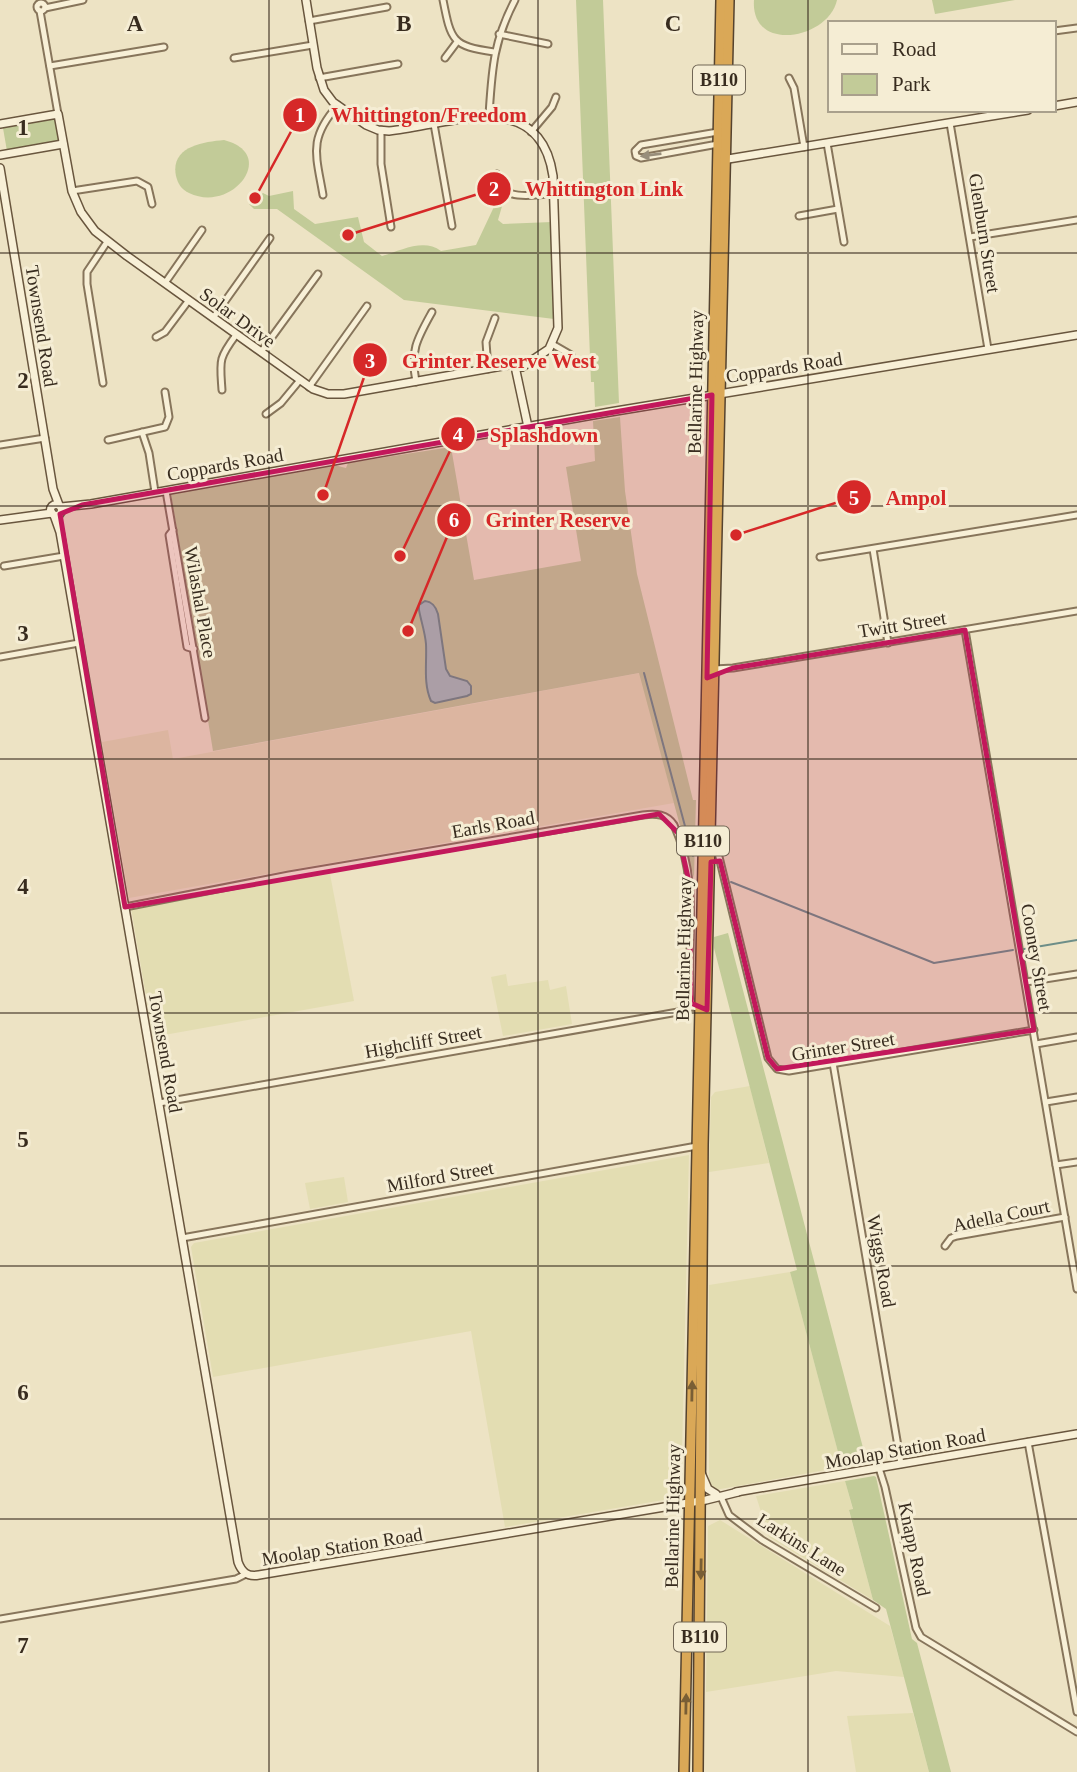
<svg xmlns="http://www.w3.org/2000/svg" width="1077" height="1772" viewBox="0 0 1077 1772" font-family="Georgia,serif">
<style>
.farmland{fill:#e3ddb2}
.green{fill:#c2cb98}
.water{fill:#a6c0ba;stroke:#6d8e88;stroke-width:2}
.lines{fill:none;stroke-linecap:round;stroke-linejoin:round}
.stream{stroke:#6d8e88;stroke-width:2}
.street-casing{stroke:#87755b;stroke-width:9}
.secondary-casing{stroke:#69563e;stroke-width:10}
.highway-casing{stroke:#55432f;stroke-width:12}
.street{stroke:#f8f0d7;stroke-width:5}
.secondary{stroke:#f8f0d7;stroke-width:7}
.highway{stroke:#daa857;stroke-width:9}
.oneway{fill:#988e7b}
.oneway2{fill:#795e35}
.marked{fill:#c2185b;fill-opacity:0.2;stroke:#c2185b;stroke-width:5;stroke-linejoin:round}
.grid{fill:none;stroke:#382c1f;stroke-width:2;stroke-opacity:0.55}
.labels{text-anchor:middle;stroke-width:6;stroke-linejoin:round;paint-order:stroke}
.shield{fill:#f5edd4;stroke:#716655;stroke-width:2}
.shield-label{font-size:18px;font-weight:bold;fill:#382c1f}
.street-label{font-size:19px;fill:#382c1f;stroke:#f5edd4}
.grid-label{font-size:23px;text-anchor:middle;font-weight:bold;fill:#382c1f;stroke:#f5edd4;stroke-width:6;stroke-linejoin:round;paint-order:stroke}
.leader{fill:none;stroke:#d62828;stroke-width:2.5}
.callout-dot{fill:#d62828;stroke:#f5edd4;stroke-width:2.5}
.mark-label{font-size:21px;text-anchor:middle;font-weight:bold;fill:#fff}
.callout-label{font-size:21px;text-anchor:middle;font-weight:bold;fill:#d62828;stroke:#f5edd4;stroke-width:6;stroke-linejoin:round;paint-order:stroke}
</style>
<rect width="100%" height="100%" fill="#ede3c4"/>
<g class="farmland">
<polygon points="640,673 674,803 129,898 102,742 168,730 173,759"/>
<polygon points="330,874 354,1001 153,1037 131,908"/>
<polygon points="506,974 508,986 548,980 550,990 566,986 572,1024 503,1036 491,977"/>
<polygon points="750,1086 769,1163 709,1172 711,1097 715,1092"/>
<polygon points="689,1155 681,1497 505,1527 471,1331 213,1377 191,1247 194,1243"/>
<polygon points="344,1177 348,1202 310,1209 305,1183"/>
<polygon points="790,1272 842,1467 715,1490 709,1484 709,1285"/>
<polygon points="845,1481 853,1510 849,1511 873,1600 769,1537 756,1496"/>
<polygon points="720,1520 890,1626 904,1677 836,1671 706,1692 708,1526"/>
<polygon points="913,1713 929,1772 856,1772 847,1716"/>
</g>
<g class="green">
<polygon points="576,0 603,0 619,403 595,407 594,382 591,382"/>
<path d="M754 0H837C829 39 750 54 754 0Z"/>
<polygon points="932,0 1015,0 935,14"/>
<polygon points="56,119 60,143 7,151 3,128"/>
<path d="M224 140C279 154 232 214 189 193 181 189 178 184 176 176 170 147 202 142 224 140Z"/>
<path d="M293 191 294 209 315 224 358 217 364 242 382 256C402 250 424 238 441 251L476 245 500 194 505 196 498 220 503 224 552 222 554 319 404 300 277 209H254L249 204 263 193 269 196Z"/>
<polygon points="620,417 625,491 637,574 693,800 696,800 694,878 639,673 213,751 171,494 334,465 346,468 348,463 451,447 474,580 581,561 566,467 595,461 593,421"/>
<polygon points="728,933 867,1463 842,1467 790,1272 797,1270 714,948 714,937"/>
<polygon points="874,1476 876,1477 912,1639 917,1643 951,1772 929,1772 886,1609 873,1600 849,1510 853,1509 845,1481"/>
</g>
<path class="water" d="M425 601C433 602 436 607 438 614L446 669 450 676 467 681 471 686V694L467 696 435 703 431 701C423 683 427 663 426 644 425 632 421 621 419 610V605Z"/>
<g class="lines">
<g class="stream">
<polyline points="644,673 693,856"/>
<polyline points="731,882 934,963 1013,950"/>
<polyline points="1024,949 1077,940"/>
</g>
<defs>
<g id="street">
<path d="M443 0C451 41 452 46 494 52"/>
<circle cx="41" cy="7" r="4"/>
<polyline points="45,8 83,0"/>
<polyline points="40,11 58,114"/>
<polyline points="309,21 387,7"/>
<polyline points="1054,31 1077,28"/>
<polyline points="499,34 548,44"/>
<polyline points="234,58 313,45"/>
<polyline points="445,58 457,42"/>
<polyline points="50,66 164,47"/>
<polyline points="319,78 398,64"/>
<polyline points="789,78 794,88 804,147"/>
<path d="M489 115C492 70 493 42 515 0"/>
<polyline points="950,123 988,349"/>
<polyline points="434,124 452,226"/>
<polyline points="381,130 381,164 391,227"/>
<polyline points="531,132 552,107 556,97"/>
<polyline points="827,143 844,242"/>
<polyline points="718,144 641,158 636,156 635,151 641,145 718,132"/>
<path d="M497 174C503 204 529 194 554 194"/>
<polyline points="72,191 137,181 148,187 152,204"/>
<path d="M323 195C316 154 308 139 338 105"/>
<polyline points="799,216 838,209"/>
<polyline points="970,237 1077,220"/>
<polyline points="165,283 202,230"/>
<polyline points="213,318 270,238"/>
<polyline points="156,337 165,332 189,300"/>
<polyline points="552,344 571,355"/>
<polyline points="261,352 318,274"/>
<polyline points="488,369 486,342 495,318"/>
<path d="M416 382C410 350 417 339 432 312"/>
<polyline points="103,383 87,284 87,272 107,242"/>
<polyline points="309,387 367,306"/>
<path d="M222 390C220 361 218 359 236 335"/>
<polyline points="266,414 281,403 300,380"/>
<polyline points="142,432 149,453 155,492"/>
<polyline points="108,440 165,427 169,417 165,392"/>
<polyline points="0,445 45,438"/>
<polyline points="166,491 205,718"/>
<polyline points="173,530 169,535 187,647 194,649"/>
<polyline points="873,549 888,643"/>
<polyline points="820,557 1077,515"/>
<polyline points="4,566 64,556"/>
<polyline points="965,630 1077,1289"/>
<polyline points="0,657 79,643"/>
<polyline points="714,669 733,668 1077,611"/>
<polyline points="713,832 768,1058 777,1069 789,1071 1034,1030"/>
<path d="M125 907 289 875 643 815C656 813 667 814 674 825 700 882 687 939 690 998L693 1007 702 1009"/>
<polyline points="1026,982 1077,974"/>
<polyline points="1036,1044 1077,1037"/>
<polyline points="833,1063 901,1464"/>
<polyline points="1046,1102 1077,1097"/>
<polyline points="159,1103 678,1012 692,1007"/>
<polyline points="1056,1165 1077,1162"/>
<polyline points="182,1238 697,1146"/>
<polyline points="945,1246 951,1238 957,1236 1065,1217"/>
<polyline points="1028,1442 1077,1712"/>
<polyline points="879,1468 885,1487 916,1628 921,1637 1077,1732"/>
<polyline points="721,1497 729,1515 762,1540 876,1608"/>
<polyline points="0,1619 236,1579 246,1574"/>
</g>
<g id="secondary">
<path d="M306 0 317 68 324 90 333 102 366 125 378 130 389 131C448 125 540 85 553 176L558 328 549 349 522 367"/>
<polyline points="1054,106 1077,102"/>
<polyline points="0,124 58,114 72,191 81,212 95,231 127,256 313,389 328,394 344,394 514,364"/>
<polyline points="0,155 63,144"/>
<polyline points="722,160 1028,110"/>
<polyline points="0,168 53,489 59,505"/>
<polyline points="516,371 528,427"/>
<circle cx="56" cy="510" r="5.5"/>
<polyline points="61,507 91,504 610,412 1077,335"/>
<path d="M54 515 60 532 238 1562C242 1573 248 1577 259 1575L706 1500 738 1492"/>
<polyline points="0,520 52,513"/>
<polyline points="701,1473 708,1489 716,1494"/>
<polyline points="736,1492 1077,1434"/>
</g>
<g id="highway">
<polyline points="684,1772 721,0"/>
<polyline points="698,1772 703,1145 729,0"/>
</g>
</defs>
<use href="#street" class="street-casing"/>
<use href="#secondary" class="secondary-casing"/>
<use href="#highway" class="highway-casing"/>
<use href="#street" class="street"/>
<use href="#secondary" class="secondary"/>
<use href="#highway" class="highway"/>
</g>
<defs><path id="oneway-solid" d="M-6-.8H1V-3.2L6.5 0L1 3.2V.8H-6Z" transform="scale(1.75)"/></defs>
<use class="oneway" href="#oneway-solid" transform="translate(651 155) rotate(173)"/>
<g class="oneway2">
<use href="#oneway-solid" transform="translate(692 1391) rotate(-89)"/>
<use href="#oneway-solid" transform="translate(701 1569) rotate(91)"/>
<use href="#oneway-solid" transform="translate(686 1704) rotate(-89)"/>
</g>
<path class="marked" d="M712 395 707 678 733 668 965 630 1034 1030 777 1069 768 1058 720 861 711 862 707 1010 691 1003 689 882 678 833 659 814 125 907 60 514 82 505Z"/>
<path class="grid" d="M269 0V1772M538 0V1772M808 0V1772M0 253H1077M0 506H1077M0 759H1077M0 1013H1077M0 1266H1077M0 1519H1077"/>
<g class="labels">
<g class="shield">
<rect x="693" y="65.5" width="52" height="29" rx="5"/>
<rect x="677" y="826.5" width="52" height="29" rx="5"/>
<rect x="674" y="1622.5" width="52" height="29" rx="5"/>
</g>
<g class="shield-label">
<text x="719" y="86">B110</text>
<text x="703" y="847">B110</text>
<text x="700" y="1643">B110</text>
</g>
<g class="street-label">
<text transform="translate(985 233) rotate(81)" y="7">Glenburn Street</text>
<text transform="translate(238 317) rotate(36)" y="7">Solar Drive</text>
<text transform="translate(42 326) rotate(81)" y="7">Townsend Road</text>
<text transform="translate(784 367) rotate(-9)" y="7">Coppards Road</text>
<text transform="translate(695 382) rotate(-89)" y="7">Bellarine Highway</text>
<text transform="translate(225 464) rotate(-10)" y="7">Coppards Road</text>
<text transform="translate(201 602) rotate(80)" y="7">Wilashal Place</text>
<text transform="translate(902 624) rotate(-9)" y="7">Twitt Street</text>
<text transform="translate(493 824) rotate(-10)" y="7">Earls Road</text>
<text transform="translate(683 949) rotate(-89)" y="7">Bellarine Highway</text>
<text transform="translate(1037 957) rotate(80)" y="7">Cooney Street</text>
<text transform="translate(423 1041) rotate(-10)" y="7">Highcliff Street</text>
<text transform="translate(843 1046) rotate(-9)" y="7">Grinter Street</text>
<text transform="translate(166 1052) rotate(80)" y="7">Townsend Road</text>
<text transform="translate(440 1176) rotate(-10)" y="7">Milford Street</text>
<text transform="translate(1001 1215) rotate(-12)" y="7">Adella Court</text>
<text transform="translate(882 1261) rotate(80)" y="7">Wiggs Road</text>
<text transform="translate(905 1448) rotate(-10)" y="7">Moolap Station Road</text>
<text transform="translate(672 1516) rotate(-89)" y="7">Bellarine Highway</text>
<text transform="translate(802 1544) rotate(32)" y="7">Larkins Lane</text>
<text transform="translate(342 1546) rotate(-9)" y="7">Moolap Station Road</text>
<text transform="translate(915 1549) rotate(78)" y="7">Knapp Road</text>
</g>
</g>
<g class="grid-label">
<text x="135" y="31">A</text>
<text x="404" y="31">B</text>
<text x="673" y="31">C</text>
<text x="23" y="135">1</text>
<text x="23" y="388">2</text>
<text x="23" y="641">3</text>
<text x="23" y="894">4</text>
<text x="23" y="1147">5</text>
<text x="23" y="1400">6</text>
<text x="23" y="1653">7</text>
</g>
<path class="leader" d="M255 198L300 115M348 235L494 189M323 495L370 360M400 556L458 434M736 535L854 497M408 631L454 520"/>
<g class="callout-dot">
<circle cx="255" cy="198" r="7"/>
<circle cx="348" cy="235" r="7"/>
<circle cx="323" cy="495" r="7"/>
<circle cx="400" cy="556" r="7"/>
<circle cx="736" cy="535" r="7"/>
<circle cx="408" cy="631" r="7"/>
<circle cx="300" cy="115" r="18"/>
<circle cx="494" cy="189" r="18"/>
<circle cx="370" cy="360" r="18"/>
<circle cx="458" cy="434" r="18"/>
<circle cx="854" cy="497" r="18"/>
<circle cx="454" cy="520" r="18"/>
</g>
<g class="mark-label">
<text x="300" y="122">1</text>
<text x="494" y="196">2</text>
<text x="370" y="368">3</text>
<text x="458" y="442">4</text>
<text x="854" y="505">5</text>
<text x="454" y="527">6</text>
</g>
<g class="callout-label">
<text x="429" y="122">Whittington/Freedom</text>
<text x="604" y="196">Whittington Link</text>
<text x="499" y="368">Grinter Reserve West</text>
<text x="544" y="442">Splashdown</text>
<text x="916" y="505">Ampol</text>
<text x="558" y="527">Grinter Reserve</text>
</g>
<rect x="828" y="21" width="228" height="91" fill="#f5edd4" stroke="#a9a08c" stroke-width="2"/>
<rect x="842" y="44" width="35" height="10" fill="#f8f0d7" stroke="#a9a08c" stroke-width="2"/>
<text x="892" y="56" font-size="21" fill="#382c1f">Road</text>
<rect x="842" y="74" width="35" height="21" fill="#c2cb98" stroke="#a9a08c" stroke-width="2"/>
<text x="892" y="91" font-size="21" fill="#382c1f">Park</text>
</svg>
